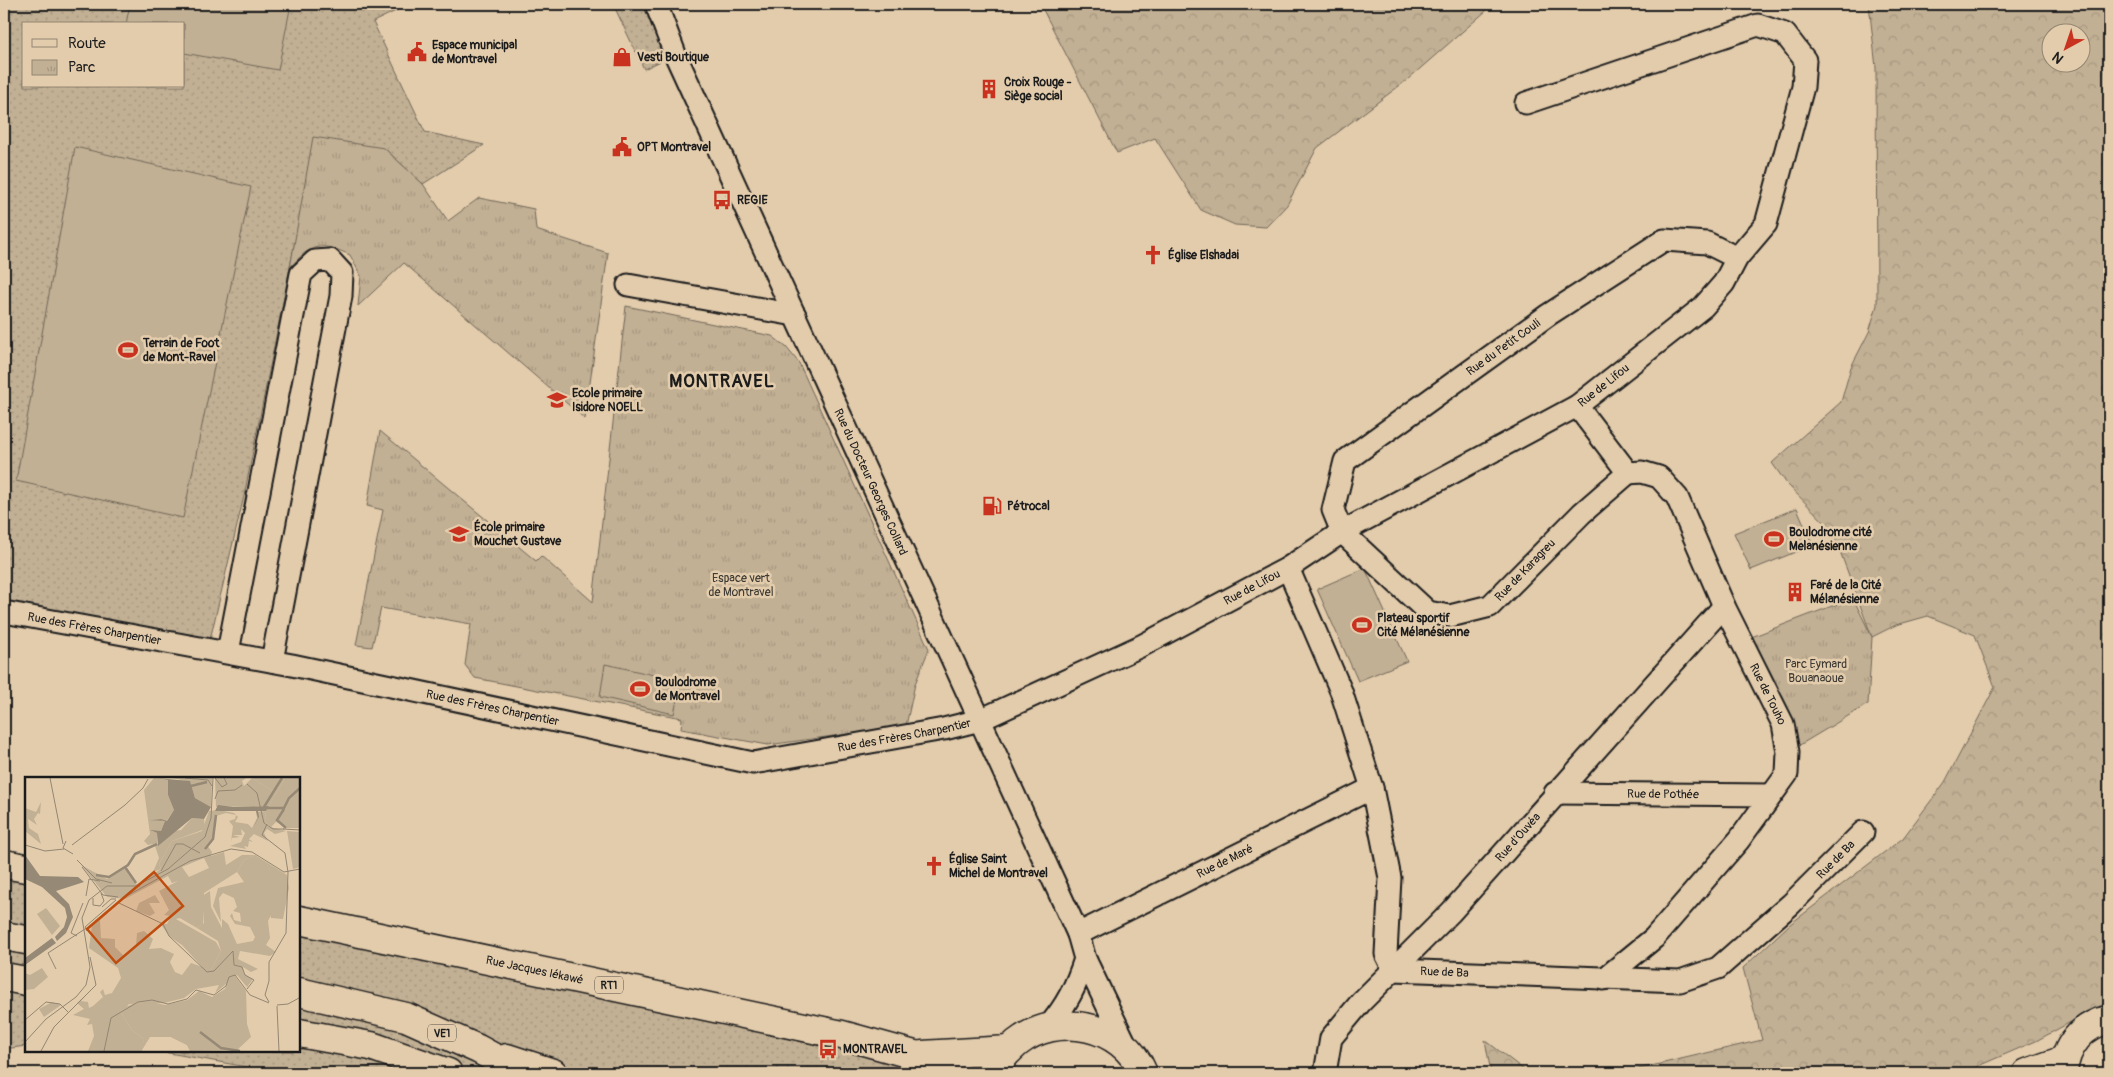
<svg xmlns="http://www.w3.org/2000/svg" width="2113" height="1077" viewBox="0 0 2113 1077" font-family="Pangolin,sans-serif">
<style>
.grass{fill:url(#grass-dots);stroke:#6f6658;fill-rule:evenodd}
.forest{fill:url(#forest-crowns);stroke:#6f6658;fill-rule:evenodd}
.park{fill:url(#park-tufts);stroke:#6f6658}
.pitch{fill:#c2b094;stroke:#6f6658}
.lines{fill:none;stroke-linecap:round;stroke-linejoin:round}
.minor-casing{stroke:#1c1c1c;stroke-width:25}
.major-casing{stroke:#1c1c1c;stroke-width:31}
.highway-casing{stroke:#1c1c1c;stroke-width:31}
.minor{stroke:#e3ccac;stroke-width:21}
.major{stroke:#e3ccac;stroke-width:28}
.highway{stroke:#e3ccac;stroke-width:28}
.labels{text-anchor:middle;stroke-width:5;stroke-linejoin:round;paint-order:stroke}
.shield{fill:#e3ccac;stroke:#585147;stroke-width:1}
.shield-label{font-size:11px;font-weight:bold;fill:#1c1c1c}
.poi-label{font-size:12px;font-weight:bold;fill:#1c1c1c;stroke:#e3ccac;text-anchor:start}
.street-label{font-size:12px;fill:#1c1c1c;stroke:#e3ccac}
.park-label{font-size:12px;fill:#3d3a34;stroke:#e3ccac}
.district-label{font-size:18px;font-weight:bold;letter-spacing:1px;fill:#1c1c1c;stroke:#e3ccac}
.inset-river{fill:none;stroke:#968975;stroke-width:2.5}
.inset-road{fill:none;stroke:#938672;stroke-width:1}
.view{fill:#bf4d0f;fill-opacity:0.15;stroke:#bf4d0f;stroke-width:2.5}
.inset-edge{fill:none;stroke:#1c1c1c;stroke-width:2.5}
</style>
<defs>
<pattern id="grass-dots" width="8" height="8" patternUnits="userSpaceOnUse" patternTransform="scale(1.25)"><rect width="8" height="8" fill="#c2b094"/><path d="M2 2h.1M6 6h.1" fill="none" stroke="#a6977f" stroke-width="1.8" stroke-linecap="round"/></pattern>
<pattern id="forest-crowns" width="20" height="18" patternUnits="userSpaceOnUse" patternTransform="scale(1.25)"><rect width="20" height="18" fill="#c2b094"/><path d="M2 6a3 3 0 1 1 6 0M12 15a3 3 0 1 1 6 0" fill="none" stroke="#a6977f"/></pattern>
<pattern id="park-tufts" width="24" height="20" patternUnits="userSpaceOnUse" patternTransform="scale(1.25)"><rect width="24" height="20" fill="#c2b094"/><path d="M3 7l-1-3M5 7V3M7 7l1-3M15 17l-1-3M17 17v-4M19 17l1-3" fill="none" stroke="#a6977f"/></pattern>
</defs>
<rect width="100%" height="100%" fill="#e3ccac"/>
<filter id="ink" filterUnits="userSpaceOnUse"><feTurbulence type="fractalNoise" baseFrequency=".02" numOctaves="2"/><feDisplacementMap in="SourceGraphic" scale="10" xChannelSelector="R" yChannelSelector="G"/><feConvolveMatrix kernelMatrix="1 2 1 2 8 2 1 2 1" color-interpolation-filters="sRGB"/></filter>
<g filter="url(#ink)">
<g class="grass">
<path d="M4 4H410L373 22 425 132 484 145 423 184 384 148 297 232 244 496 208 648 4 612ZM24 24H184V86H24Z"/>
<polygon points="613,4 656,4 675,54 644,69"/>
<polygon points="4,852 26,857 26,1046 4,1049"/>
<polygon points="299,913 959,1073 280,1073 158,1051 299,1051"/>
</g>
<g class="forest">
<polygon points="1040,4 1494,4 1407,80 1317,148 1287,205 1266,227 1235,225 1201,210 1155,138 1117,153"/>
<path d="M1869 4H2109V1001L2036 1041 1962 1073H1621L1762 1040 1743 968 1789 925 1903 838 1945 782 1995 687 1975 635 1928 616 1896 625 1872 637 1832 530 1787 484 1772 463 1841 402 1851 367 1869 332 1877 305 1876 68ZM2050 32H2080V62H2050Z"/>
<polygon points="1485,1040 1528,1073 1491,1073"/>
</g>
<g class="park">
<path d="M313 137 384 148 423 184 448 221 479 198 534 209 536 230 608 253 585 419 404 263 358 306 361 276 350 255C322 242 310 243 290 268Z"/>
<polygon points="626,306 772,336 786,347 799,363 929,649 915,684 906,726 768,745 681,729 682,718 475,678 465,665 471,624 381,608 372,647 356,645 383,510 367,506 380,431 536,561 541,556 593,602"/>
<polygon points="1853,598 1872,637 1868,704 1788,752 1741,641"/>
</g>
<g class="pitch">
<polygon points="130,4 291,4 278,70 184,53 184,24 126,24"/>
<polygon points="75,147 251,187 183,518 16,481"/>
<polygon points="1797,508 1813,545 1751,570 1734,533"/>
<polygon points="1365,568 1407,661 1358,681 1317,589"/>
<polygon points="605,664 681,681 674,714 600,697"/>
</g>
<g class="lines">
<defs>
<g id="minor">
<path id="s1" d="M656 4 675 54 1078 934 1085 959 1129 1051"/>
<polyline points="628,285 795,315"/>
<path id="s2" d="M1577 406 1628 473 1642 472 1659 477 1677 497 1724 606 1783 724 1788 752 1787 774 1739 840 1654 938 1604 979"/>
<path id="s3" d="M1628 473 1582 513 1490 606 1450 616 1428 612 1342 532 1333 510 1345 461 1548 315 1664 240 1707 243 1737 258"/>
<path id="s4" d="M1288 568 1341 691 1372 788 1390 878 1386 954 1394 970 1680 981 1718 968 1791 904 1863 832"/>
<path id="s5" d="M4 612 292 665 753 763 944 729 980 720 1143 645 1288 568 1342 532 1577 406 1703 307 1724 283 1737 258 1766 224 1803 87 1805 60 1785 34 1758 25 1526 103"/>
<polyline points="228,652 301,274 315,261 330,260 342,273 341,296 272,661"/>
<path id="s6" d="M1555 793 1771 795"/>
<path id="s7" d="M1078 934 1372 788"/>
<path d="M1048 1027C1067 1005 1076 986 1085 959"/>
<path id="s8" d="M1325 1073 1331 1038 1361 1002 1451 912 1724 606"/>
</g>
<g id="major">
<polyline points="4,864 26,868"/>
<path id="s9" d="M299 920 842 1035 918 1056 956 1073"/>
<polyline points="922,1055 1009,1050"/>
<path d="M993 1073C997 1062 1008 1051 1017 1043 1057 1011 1123 1024 1143 1073"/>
<polyline points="2027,1073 2064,1060"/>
<path d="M2063 1073C2065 1047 2082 1024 2109 1020"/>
</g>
<g id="highway">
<polyline points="4,936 26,940"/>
<polyline points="4,977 26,981"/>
<polyline points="299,992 406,1017 478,1049 522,1073"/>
<polyline points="299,1033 371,1046 448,1073"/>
<polyline points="507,1058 553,1073"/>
</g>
</defs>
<use href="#minor" class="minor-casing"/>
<use href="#major" class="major-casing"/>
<use href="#highway" class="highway-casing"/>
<use href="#minor" class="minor"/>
<use href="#major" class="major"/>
<use href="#highway" class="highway"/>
</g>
</g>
<defs>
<symbol id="civic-bare" viewBox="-9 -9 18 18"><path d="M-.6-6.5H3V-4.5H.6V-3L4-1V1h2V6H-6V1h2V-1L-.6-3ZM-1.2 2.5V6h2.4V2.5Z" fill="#c8321e" stroke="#e3ccac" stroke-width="2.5" paint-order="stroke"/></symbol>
<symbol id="shop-bare" viewBox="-9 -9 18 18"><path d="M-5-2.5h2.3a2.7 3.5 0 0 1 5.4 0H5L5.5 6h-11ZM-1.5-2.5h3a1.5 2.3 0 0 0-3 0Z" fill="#c8321e" stroke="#e3ccac" stroke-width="2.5" paint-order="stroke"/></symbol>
<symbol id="building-bare" viewBox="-9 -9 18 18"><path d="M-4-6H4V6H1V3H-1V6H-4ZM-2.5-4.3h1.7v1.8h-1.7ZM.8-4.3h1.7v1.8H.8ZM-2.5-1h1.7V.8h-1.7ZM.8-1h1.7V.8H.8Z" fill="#c8321e" stroke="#e3ccac" stroke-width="2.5" paint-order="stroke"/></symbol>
<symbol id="bus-bare" viewBox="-9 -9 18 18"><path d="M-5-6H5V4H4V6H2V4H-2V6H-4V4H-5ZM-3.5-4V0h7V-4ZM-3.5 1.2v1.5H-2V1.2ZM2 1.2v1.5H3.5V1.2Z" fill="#c8321e" stroke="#e3ccac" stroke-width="2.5" paint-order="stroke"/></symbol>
<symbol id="church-bare" viewBox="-9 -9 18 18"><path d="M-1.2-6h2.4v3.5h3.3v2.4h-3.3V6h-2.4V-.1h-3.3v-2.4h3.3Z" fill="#c8321e" stroke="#e3ccac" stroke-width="2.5" paint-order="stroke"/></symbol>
<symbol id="stadium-bare" viewBox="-9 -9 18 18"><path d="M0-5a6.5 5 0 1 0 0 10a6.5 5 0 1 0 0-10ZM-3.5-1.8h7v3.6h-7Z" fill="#c8321e" stroke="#e3ccac" stroke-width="2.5" paint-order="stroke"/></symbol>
<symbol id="school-bare" viewBox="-9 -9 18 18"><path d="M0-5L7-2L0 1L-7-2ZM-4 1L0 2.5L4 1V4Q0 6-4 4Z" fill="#c8321e" stroke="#e3ccac" stroke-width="2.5" paint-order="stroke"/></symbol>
<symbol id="fuel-bare" viewBox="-9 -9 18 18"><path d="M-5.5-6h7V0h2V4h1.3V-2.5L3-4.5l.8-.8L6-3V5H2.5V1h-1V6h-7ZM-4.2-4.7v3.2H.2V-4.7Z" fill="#c8321e" stroke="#e3ccac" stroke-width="2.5" paint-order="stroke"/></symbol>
</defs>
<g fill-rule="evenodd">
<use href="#civic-bare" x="403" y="38" width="28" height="28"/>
<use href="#shop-bare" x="608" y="43" width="28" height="28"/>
<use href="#building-bare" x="975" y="75" width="28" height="28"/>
<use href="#civic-bare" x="608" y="133" width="28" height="28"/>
<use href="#bus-bare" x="708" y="186" width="28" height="28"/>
<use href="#church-bare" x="1139" y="241" width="28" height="28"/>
<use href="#stadium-bare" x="114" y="336" width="28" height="28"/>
<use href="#school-bare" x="543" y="386" width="28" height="28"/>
<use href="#fuel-bare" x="978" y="492" width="28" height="28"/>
<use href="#school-bare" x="445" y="520" width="28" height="28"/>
<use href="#stadium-bare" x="1760" y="525" width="28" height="28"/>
<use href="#building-bare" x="1781" y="578" width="28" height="28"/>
<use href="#stadium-bare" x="1348" y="611" width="28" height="28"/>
<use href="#stadium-bare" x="626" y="675" width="28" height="28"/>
<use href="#church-bare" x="920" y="852" width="28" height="28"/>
<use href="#bus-bare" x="814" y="1035" width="28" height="28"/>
</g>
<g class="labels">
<g class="shield">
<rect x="595" y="976.5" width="28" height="17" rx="4"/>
<rect x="428" y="1024.5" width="28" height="17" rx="4"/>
</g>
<g class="shield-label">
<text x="609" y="989">RT1</text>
<text x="442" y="1037">VE1</text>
</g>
<g class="poi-label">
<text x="432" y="49">Espace municipal<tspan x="432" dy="14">de Montravel</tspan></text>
<text x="637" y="61">Vesti Boutique</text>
<text x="1004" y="86">Croix Rouge -<tspan x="1004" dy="14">Siège social</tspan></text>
<text x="637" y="151">OPT Montravel</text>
<text x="737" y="204">REGIE</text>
<text x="1168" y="259">Église Elshadai</text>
<text x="143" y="347">Terrain de Foot<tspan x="143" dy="14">de Mont-Ravel</tspan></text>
<text x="572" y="397">Ecole primaire<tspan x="572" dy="14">Isidore NOELL</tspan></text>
<text x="1007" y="510">Pétrocal</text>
<text x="474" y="531">École primaire<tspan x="474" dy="14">Mouchet Gustave</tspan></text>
<text x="1789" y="536">Boulodrome cité<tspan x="1789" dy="14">Melanésienne</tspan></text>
<text x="1810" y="589">Faré de la Cité<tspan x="1810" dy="14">Mélanésienne</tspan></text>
<text x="1377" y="622">Plateau sportif<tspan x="1377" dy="14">Cité Mélanésienne</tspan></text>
<text x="655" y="686">Boulodrome<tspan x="655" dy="14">de Montravel</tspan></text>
<text x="949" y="863">Église Saint<tspan x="949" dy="14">Michel de Montravel</tspan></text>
<text x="843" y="1053">MONTRAVEL</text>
</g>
<g class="street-label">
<text dy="4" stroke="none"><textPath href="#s3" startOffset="642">Rue du Petit Couli</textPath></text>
<text dy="4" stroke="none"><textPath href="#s5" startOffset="1704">Rue de Lifou</textPath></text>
<text dy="4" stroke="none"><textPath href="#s1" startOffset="524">Rue du Docteur Georges Collard</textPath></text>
<text transform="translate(1525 570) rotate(-46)" y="4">Rue de Karagreu</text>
<text dy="4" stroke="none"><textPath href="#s5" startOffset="1298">Rue de Lifou</textPath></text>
<text dy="4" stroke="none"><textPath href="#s5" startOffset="92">Rue des Frères Charpentier</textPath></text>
<text dy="4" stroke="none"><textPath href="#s2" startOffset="360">Rue de Touho</textPath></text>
<text dy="4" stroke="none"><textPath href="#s5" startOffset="498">Rue des Frères Charpentier</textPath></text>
<text dy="4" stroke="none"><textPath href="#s5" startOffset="918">Rue des Frères Charpentier</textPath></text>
<text dy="4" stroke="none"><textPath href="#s6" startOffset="108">Rue de Pothée</textPath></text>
<text dy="4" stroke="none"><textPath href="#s8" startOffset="310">Rue d'Ouvéa</textPath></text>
<text dy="4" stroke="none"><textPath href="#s4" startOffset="908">Rue de Ba</textPath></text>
<text dy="4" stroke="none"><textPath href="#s7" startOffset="164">Rue de Maré</textPath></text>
<text dy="4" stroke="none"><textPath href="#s9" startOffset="241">Rue Jacques Iékawé</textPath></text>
<text dy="4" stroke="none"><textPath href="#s4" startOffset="472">Rue de Ba</textPath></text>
</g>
<g class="park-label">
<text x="741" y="582">Espace vert<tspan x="741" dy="14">de Montravel</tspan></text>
<text x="1816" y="668">Parc Eymard<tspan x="1816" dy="14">Bouanaoue</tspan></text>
</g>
<g class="district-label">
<text x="722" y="387">MONTRAVEL</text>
</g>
</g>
<g transform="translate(25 777)">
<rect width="275" height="275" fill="#e3ccac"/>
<path d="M148 1H187L186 30 170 21 165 5ZM190 1H221L217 4 219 9 227 1 248 14 256 1H260L244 29 191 30ZM194 33 209 36 213 40 210 45 223 47 227 51 232 41 231 35 241 34 240 43 246 47V50L239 45 242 49 261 54 250 57 242 52 239 56 243 64 229 57 224 62 228 65 224 64 223 70 219 69 221 72 205 69 216 65 220 56 216 52 217 58H208L215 60 207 61 206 65 208 49 204 44 210 42 211 38 201 36 191 39 188 63 182 68 187 75 186 79 199 75 201 88 217 78H230L219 83 212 95 179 116 178 147 172 151 155 141 151 142 191 165 196 174 186 193 181 194 157 168 144 159 135 146 142 147 146 139 139 138 144 133 134 114 153 104 147 106 143 99 100 122 82 120 56 88 82 102 100 91 111 107 114 106 136 92 134 87 147 64 177 54 184 34ZM179 81 184 91 164 100 157 90ZM27 225 36 228 19 240 14 232ZM113 225 160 261 165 274 162 268 146 260H125L117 273 119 262 107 253 96 236 98 231Z" fill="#c2b094" fill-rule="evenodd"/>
<path d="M16 25 15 37 13 36 9 42 12 48 3 42 4 51 13 57 16 67 0 54V31L11 35ZM230 78 246 94 247 99 242 120 246 138 243 144 245 161 241 168 251 175 245 179 215 174 213 182 233 192 226 195 218 190 219 197 228 202 222 210 212 198 190 216 194 208 171 212 159 221 139 226 104 227 96 236 107 253 119 262 117 274H63L69 259 67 247 62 248 65 242 48 238 59 232 52 226 62 217 56 224 63 225 64 231 68 229 78 220 75 215 78 212 80 218 87 216 96 201 93 191 64 171 67 148 81 134 83 136 75 143 76 161 90 162V170L99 179 111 169 112 156 119 154 128 162 124 172 136 171 149 177 145 185 150 195 157 198 166 186 186 193 196 174 193 164 172 151 179 146 177 119 185 114 186 130 197 151V142L203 147 212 167 228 164 230 160 225 150 210 147 205 139 207 136 209 143 216 145 215 136 208 134 212 130 209 121 198 116 194 121 196 145 188 129 193 111 219 105 212 95 219 83Z" fill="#c2b094"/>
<path d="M129 1 143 3V18L149 33 141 45 136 42H124L140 44 136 54H127L132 56V66L123 68 119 64 125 57 119 13ZM260 1H275V51H262L251 45 246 50 240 43 241 34ZM167 41 179 42 180 52 147 64 134 87 136 92 128 95 134 81 130 69 148 54 156 53ZM262 54 275 55V90L268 92Z" fill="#c2b094"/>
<path d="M230 78 262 98 264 111 258 142 246 141 241 120H233L235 117 227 113 233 98 242 102 246 99 245 93 228 82Z" fill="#c2b094"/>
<path d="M130 118 135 126H124L130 136 125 139 111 134 114 126ZM21 131 35 149 27 158 12 137ZM210 199 221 214 222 247 226 260 212 273 165 274 162 268 146 260H124L117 273 119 262 112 252 108 234 111 228 123 224 140 228 162 223 174 214 187 220 200 212 205 200Z" fill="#c2b094"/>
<path d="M227 1H256L248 14ZM17 191 23 200 9 212 0 213V196L5 198Z" fill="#c2b094"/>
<path d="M131 1 165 4 170 21 186 30 179 42 167 41 133 69 132 56 125 53 136 54 140 44 124 43 136 42 142 44 149 33 143 18V3ZM193 28 208 30 244 29 241 34H233L234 40 228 51 233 41 231 34H190ZM0 78 15 99 53 100 59 105 31 114 44 127 48 140 41 156 32 164 30 160 39 150 42 140 40 131 17 110 0 102ZM27 161 31 166 0 188V181Z" fill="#968975"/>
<path class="inset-river" d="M166 9 182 5M239 30 257 1M242 31H259L264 21 275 11M259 32 252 43 261 51M180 72 188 62 191 38M100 90 111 106M71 98 84 100 103 88 110 77 132 67M175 255 196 271 215 274"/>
<path class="inset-road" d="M25 1 38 67M160 1 183 3 187 9M190 1 197 10 202 7 199 1M222 7 232 16 239 46 248 52H259M190 22 193 14 210 13 217 8M242 47 237 58 260 76 263 95M258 52 275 53M41 64 38 71 48 77M0 68 20 74 39 72M47 68 100 28 118 11 123 2M52 83 71 102 87 106M57 90 78 118 93 120M136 94 151 67H158L175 76M113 108 143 92 180 60 186 41 188 1M61 119 64 102 75 104M68 121V128L75 129 79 124 76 116M98 121 165 84 206 72 227 75 259 95 275 92M94 126 138 147 144 159 182 195 189 194 208 174 209 188 217 190 220 198 229 203 222 212M77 130 86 122H91M62 154 60 150 91 123M52 159 46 156 58 126M31 192 23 176 60 152M244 225 240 218 244 204V185L261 156 263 95M252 228 263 227 274 221M252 229 254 274M0 243 21 225 35 227 44 236M0 265 21 242 51 220 61 208 65 190 57 141 64 123 82 109H115M16 274 29 250 71 208 65 180M79 274 86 241 113 225 127 223 143 227 162 222 171 213 189 218 201 209 204 200 210 198 225 218 244 226"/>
<path class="view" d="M129 95 158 129 91 186 62 152Z"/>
<rect width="275" height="275" class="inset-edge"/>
</g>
<rect width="2113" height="1077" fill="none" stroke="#e3ccac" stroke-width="20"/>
<rect x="10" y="10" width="2093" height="1057" fill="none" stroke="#1c1c1c" stroke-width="2" filter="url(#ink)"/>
<rect x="22" y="22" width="162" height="65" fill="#e3ccac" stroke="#938672"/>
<rect x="32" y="39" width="25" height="8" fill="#e3ccac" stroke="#938672"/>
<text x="68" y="48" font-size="15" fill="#1c1c1c">Route</text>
<rect x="32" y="60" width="25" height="15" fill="url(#park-tufts)" stroke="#938672"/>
<text x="68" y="72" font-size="15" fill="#1c1c1c">Parc</text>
<g transform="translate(2066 48) rotate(220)"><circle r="24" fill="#e3ccac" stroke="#938672"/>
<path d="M0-4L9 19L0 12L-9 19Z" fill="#c8321e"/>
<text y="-8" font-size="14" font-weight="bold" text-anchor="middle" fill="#1c1c1c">N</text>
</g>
</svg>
